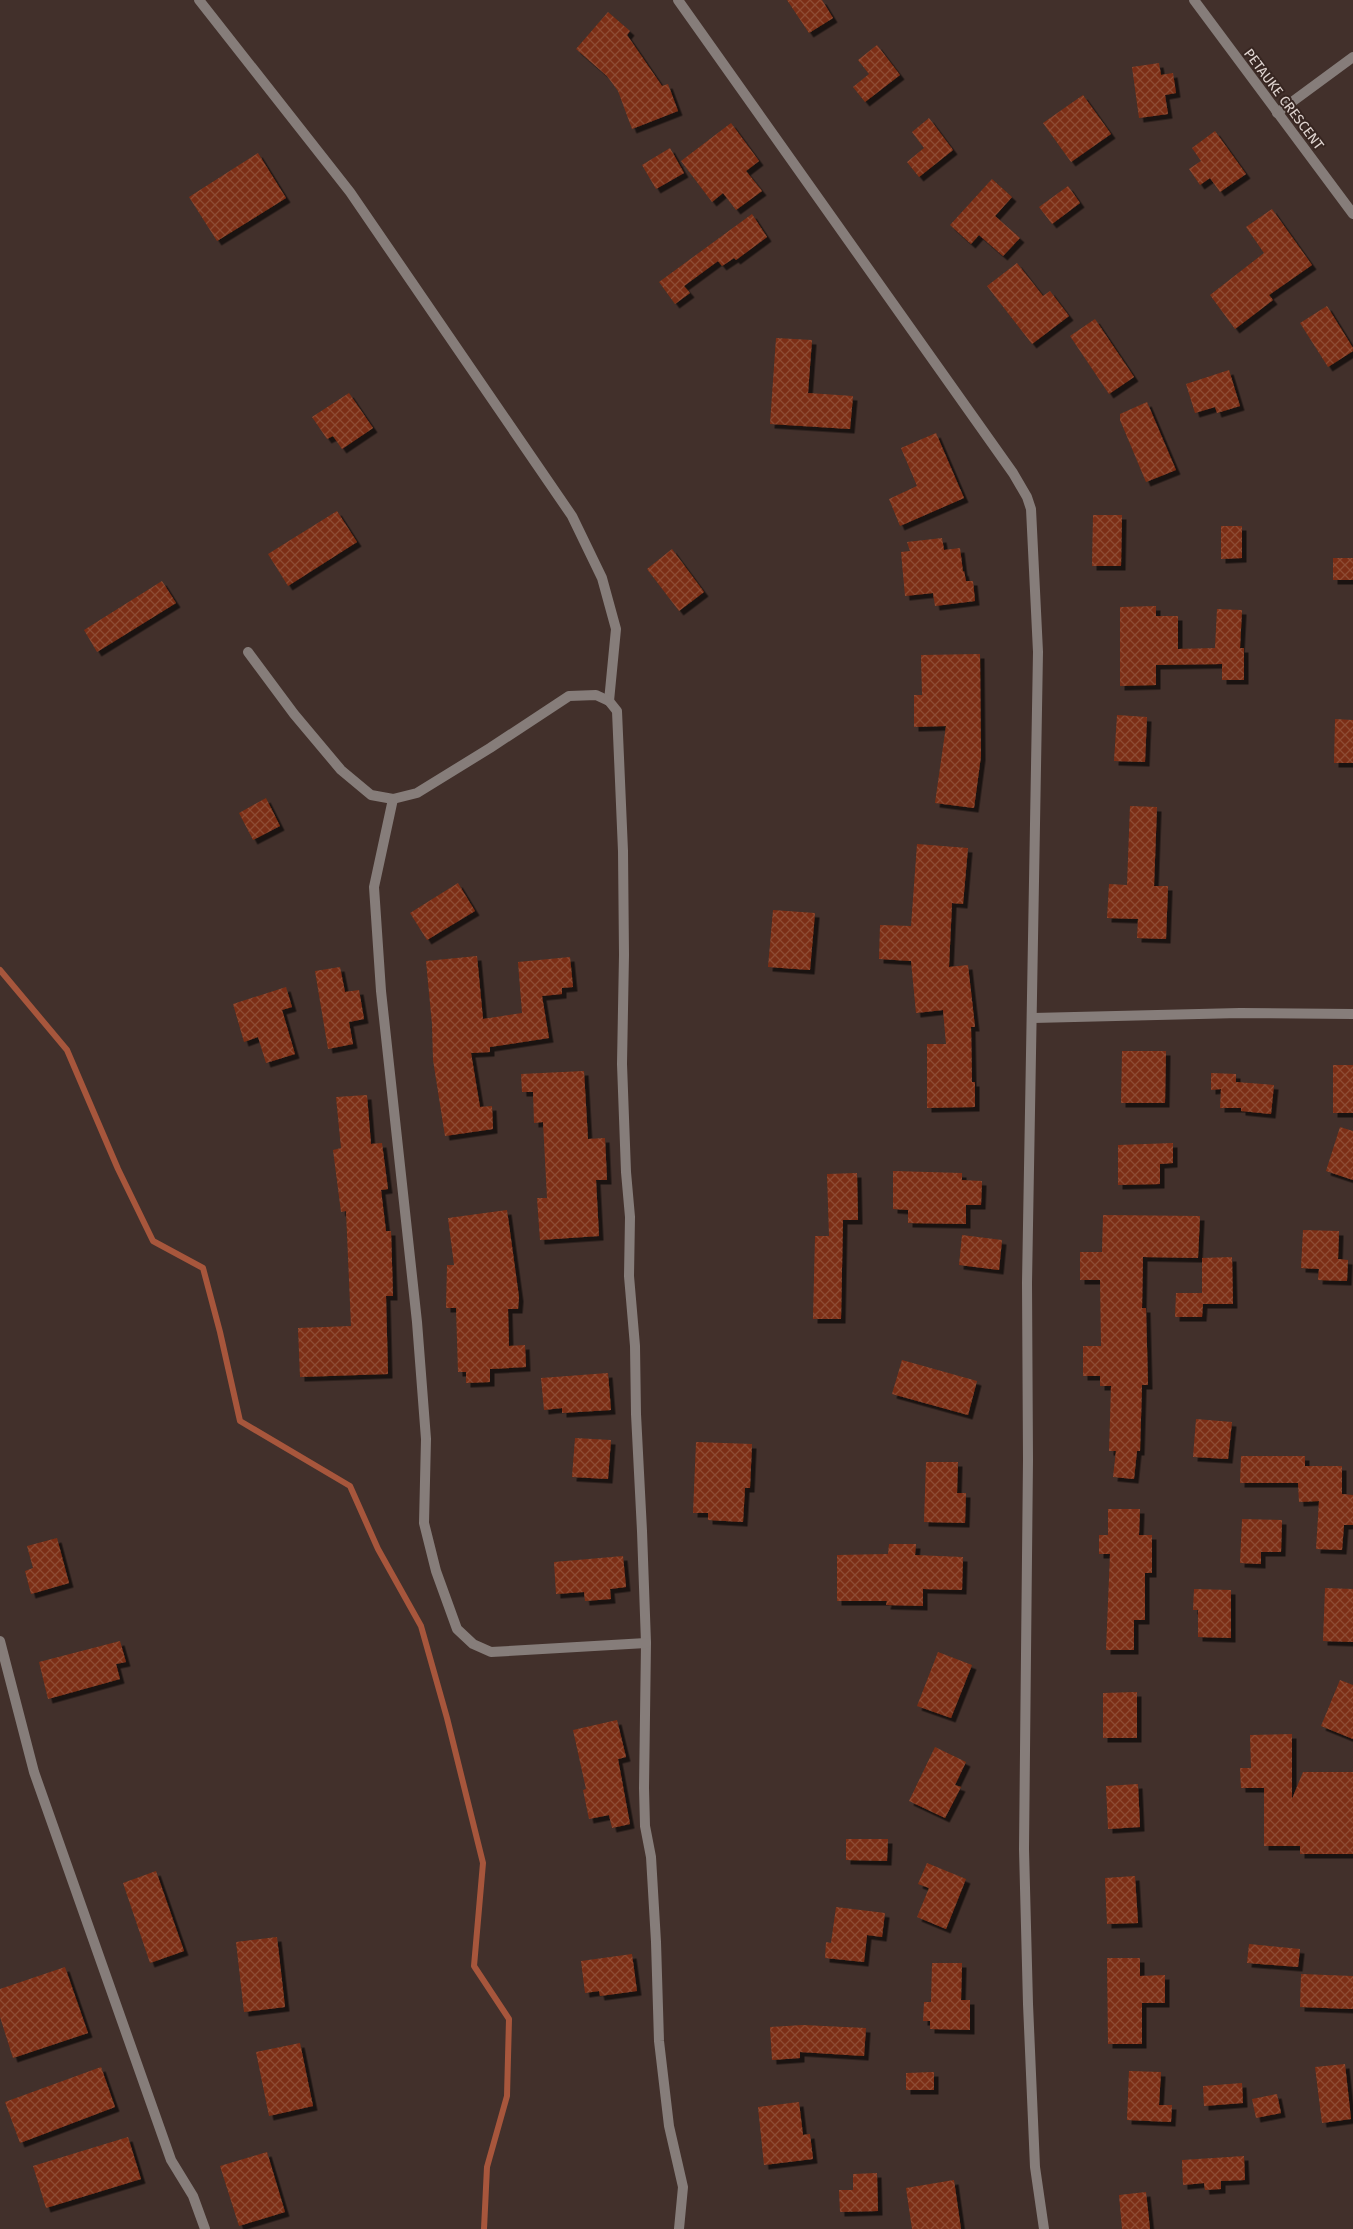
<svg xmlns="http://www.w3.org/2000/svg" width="1353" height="2229" viewBox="0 0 1353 2229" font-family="'Fira Sans',sans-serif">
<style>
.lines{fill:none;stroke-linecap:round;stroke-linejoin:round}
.stream{stroke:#a7563c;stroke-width:6}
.building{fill:url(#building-cross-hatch);filter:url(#shadow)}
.street{stroke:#867d7a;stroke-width:10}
.labels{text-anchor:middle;stroke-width:4;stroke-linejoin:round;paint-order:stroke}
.street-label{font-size:14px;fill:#e0d5d1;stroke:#372621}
</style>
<defs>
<pattern id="building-cross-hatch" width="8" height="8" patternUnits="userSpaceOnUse" patternTransform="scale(1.25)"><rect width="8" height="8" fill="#7c2f14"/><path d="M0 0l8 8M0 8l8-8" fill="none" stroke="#8e4c35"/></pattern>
<filter id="shadow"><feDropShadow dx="4.5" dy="4.5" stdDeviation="0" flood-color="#0009"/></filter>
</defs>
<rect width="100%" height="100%" fill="#42302b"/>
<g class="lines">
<polyline class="stream" points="0,970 67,1050 118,1169 153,1241 203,1268 220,1332 240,1421 350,1486 378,1549 421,1626 447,1718 483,1863 474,1966 509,2019 507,2096 487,2167 484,2229"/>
</g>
<g class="building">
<polygon points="787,0 822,0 833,18 809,33"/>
<polygon points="608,12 630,31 627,35 662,86 668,84 678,111 632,129 618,91 607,76 576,49"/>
<polygon points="877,45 900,75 865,102 853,87 869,74 858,60"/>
<polygon points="1159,63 1161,75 1173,73 1176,93 1165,95 1168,114 1139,118 1132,67"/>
<polygon points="1083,95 1111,134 1071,162 1043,123"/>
<polygon points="929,118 953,150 919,177 907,162 924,148 912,132"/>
<polygon points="731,123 759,161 746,171 762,191 736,210 723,193 712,202 681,161"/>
<polygon points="1215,131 1246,174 1220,192 1210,178 1200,185 1189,169 1201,161 1192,148"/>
<polygon points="670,148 684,173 656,189 642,165"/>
<polygon points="258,153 286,198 217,241 189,197"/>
<polygon points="992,179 1012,197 995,216 1020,238 1003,256 979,235 971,244 950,225"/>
<polygon points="1068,186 1080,203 1052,224 1039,207"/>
<polygon points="1272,209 1312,265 1269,295 1273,300 1235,329 1210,295 1264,253 1246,227"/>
<polygon points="752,214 767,237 736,260 734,258 722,266 718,261 684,286 690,293 675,304 659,282"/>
<polygon points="1017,263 1043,296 1050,291 1069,316 1032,344 987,286"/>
<polygon points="1327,306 1353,348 1353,351 1328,367 1300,323"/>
<polygon points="1095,319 1134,377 1109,394 1070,336"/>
<polygon points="776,338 812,340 808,393 853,396 850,429 770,424"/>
<polygon points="1229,370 1240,406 1217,413 1215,407 1195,413 1186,384"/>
<polygon points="349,393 373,428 342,449 333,436 327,439 312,417"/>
<polygon points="1147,402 1176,470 1146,482 1120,420 1120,414"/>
<polygon points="936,433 964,498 900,526 889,499 917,486 901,448"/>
<polygon points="337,511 357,542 288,586 268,554"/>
<polygon points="1093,515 1122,515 1121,566 1092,566"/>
<polygon points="1221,526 1242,526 1242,558 1221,559"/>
<polygon points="942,538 944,550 960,548 963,572 964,571 966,581 973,581 975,601 935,606 933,593 905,596 901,552 910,551 907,542"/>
<polygon points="672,549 704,592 679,611 647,569"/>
<rect x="1333" y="558" width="20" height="22"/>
<polygon points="162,581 176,603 97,652 84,630"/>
<polygon points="1156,606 1156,616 1178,616 1178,649 1215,648 1217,609 1242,610 1240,648 1244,648 1244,680 1222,680 1222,664 1156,665 1156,685 1120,686 1120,607"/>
<polygon points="980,654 981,756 974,808 935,803 946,726 914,727 914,695 922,695 921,655"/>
<polygon points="1117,715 1147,717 1145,762 1114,761"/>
<polygon points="1335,719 1353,720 1353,763 1334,763"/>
<polygon points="266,798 280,826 253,840 239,813"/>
<polygon points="1130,806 1157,807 1154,886 1168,886 1166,939 1137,938 1138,919 1107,918 1109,884 1127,885"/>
<polygon points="917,844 968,848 963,904 952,903 949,967 968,965 975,1027 971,1027 972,1082 975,1082 975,1107 927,1108 927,1044 946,1044 943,1010 916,1013 911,961 879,959 880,925 911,926"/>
<polygon points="458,883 475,911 427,940 410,913"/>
<polygon points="773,910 815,913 810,970 768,967"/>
<polygon points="477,956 483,1019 522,1013 518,962 570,957 573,987 562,988 562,994 542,996 549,1038 490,1047 490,1052 471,1053 480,1107 492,1106 493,1129 445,1136 433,1060 432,1024 426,961"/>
<polygon points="340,967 345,992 359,990 364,1019 349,1022 353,1044 328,1049 315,971"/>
<polygon points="286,987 292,1007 282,1010 295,1054 266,1063 258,1037 244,1042 233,1004"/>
<polygon points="1122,1051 1166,1051 1165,1103 1121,1103"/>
<rect x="1333" y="1065" width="20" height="48"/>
<polygon points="584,1071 588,1139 605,1138 607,1180 596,1180 599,1236 540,1240 537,1198 547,1198 543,1122 534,1123 533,1092 522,1092 521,1074"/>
<polygon points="1211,1073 1236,1074 1236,1082 1274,1085 1271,1114 1241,1111 1241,1108 1220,1108 1221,1089 1211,1090"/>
<polygon points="367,1095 371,1144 382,1143 388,1189 381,1190 386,1231 391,1231 393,1296 386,1296 388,1374 300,1377 298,1328 351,1326 346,1211 341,1212 333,1150 341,1148 336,1097"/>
<polygon points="1340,1127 1353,1131 1353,1180 1326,1171"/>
<polygon points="1173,1143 1173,1163 1160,1164 1160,1184 1118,1185 1118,1145"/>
<polygon points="893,1171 962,1173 962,1180 982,1181 981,1205 966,1205 966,1224 908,1223 908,1210 893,1209"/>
<polygon points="857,1173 858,1220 843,1220 841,1319 813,1319 815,1236 829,1236 827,1174"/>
<polygon points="507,1210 519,1297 518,1309 508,1309 509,1346 525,1345 526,1367 490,1369 490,1382 466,1383 466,1372 458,1372 456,1308 446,1308 447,1265 454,1265 448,1218"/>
<polygon points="1103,1215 1200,1216 1198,1258 1143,1257 1142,1308 1146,1308 1148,1385 1142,1385 1140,1451 1137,1451 1134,1479 1113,1477 1116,1451 1109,1451 1111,1386 1100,1386 1100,1376 1083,1376 1083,1346 1101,1346 1100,1280 1080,1280 1080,1252 1102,1252"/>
<polygon points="1303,1230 1339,1231 1338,1259 1348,1260 1347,1281 1318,1280 1319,1269 1301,1268"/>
<polygon points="962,1235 1002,1240 999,1270 959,1265"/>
<polygon points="1232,1257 1233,1304 1203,1304 1202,1317 1175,1317 1176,1293 1202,1293 1202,1258"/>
<polygon points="902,1360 977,1381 968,1415 892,1394"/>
<polygon points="608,1373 611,1410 562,1413 562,1408 544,1410 541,1378"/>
<polygon points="1196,1419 1232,1422 1228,1459 1193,1457"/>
<polygon points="575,1438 611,1440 608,1479 572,1477"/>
<polygon points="696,1442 752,1444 750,1488 745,1488 743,1522 708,1520 708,1513 693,1513"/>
<polygon points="1241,1456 1305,1456 1305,1466 1342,1466 1342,1494 1353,1495 1353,1525 1344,1525 1342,1550 1316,1549 1319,1501 1299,1502 1298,1483 1240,1483"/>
<polygon points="926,1462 958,1462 957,1493 966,1493 965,1523 924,1522"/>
<polygon points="1108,1509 1140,1509 1139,1535 1152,1535 1152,1573 1145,1573 1145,1620 1134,1620 1134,1650 1106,1650 1110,1554 1099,1554 1099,1535 1108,1535"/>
<polygon points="1242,1519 1282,1520 1281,1552 1261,1552 1261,1564 1240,1563"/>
<polygon points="57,1538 69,1583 31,1594 25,1571 33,1568 27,1546"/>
<polygon points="889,1544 916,1544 915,1555 963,1557 962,1590 923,1589 923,1606 886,1605 887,1601 837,1601 837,1555 888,1554"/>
<polygon points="623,1556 626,1587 610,1589 611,1599 585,1601 584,1592 556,1594 554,1562"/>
<polygon points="1325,1588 1353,1589 1353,1642 1323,1641"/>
<polygon points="1194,1589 1231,1590 1231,1638 1198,1637 1198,1610 1193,1610"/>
<polygon points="120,1641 126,1662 116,1664 120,1679 48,1699 39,1662"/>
<polygon points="938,1652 972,1665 951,1718 917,1706"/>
<polygon points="1340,1680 1353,1685 1353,1739 1321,1726"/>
<polygon points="1137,1692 1137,1738 1103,1738 1103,1693"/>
<polygon points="617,1720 626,1757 618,1759 630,1824 612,1828 609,1815 589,1819 583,1790 586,1789 573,1730"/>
<polygon points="1292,1734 1292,1799 1303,1772 1353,1772 1353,1854 1300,1854 1300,1846 1264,1846 1264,1788 1241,1788 1240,1768 1251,1768 1250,1735"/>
<polygon points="935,1747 966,1762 955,1785 961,1787 945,1818 909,1801"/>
<polygon points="1138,1784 1140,1827 1108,1829 1106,1786"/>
<polygon points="846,1839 888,1839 887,1861 846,1860"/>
<polygon points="927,1863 966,1879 946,1929 917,1917 929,1888 918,1884"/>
<polygon points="156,1871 184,1951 150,1963 123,1883"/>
<polygon points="1135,1876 1138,1923 1107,1924 1105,1878"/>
<polygon points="836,1907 885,1913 882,1937 867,1935 864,1962 825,1958 826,1942 831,1943"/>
<polygon points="277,1937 285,2007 244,2012 236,1942"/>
<polygon points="1249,1944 1300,1949 1298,1967 1247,1963"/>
<polygon points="632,1954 637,1991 600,1996 599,1991 585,1993 581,1961"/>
<polygon points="1107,1958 1140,1958 1140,1976 1165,1975 1165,2003 1142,2003 1142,2044 1108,2044"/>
<polygon points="932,1963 962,1963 961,2000 970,2000 970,2030 930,2029 930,2021 923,2021 924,2002 931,2002"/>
<polygon points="65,1967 88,2033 13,2058 0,2017 0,1989"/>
<polygon points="1301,1974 1353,1976 1353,2009 1300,2007"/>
<polygon points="803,2025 866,2028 864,2056 800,2052 800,2058 772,2060 770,2027"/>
<polygon points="300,2043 313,2106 269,2116 256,2052"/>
<polygon points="1345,2064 1351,2119 1322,2123 1315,2067"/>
<polygon points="101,2067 115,2107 20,2143 5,2102"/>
<polygon points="1129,2071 1161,2072 1159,2105 1172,2105 1171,2122 1127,2120"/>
<polygon points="934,2072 934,2090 906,2090 906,2073"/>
<polygon points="1242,2083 1243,2103 1204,2106 1203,2086"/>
<polygon points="1277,2094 1281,2113 1256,2118 1252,2099"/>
<polygon points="799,2102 803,2135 810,2134 813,2159 764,2165 758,2107"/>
<polygon points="128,2137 141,2179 46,2208 33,2166"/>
<polygon points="267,2152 285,2212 239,2226 220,2166"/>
<polygon points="1244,2156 1245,2180 1221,2181 1221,2189 1205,2190 1204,2183 1183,2185 1182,2160"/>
<polygon points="877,2173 878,2211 840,2212 839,2190 853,2190 853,2174"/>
<polygon points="954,2180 961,2229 912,2229 906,2188"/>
<polygon points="1146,2192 1150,2229 1122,2229 1119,2195"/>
</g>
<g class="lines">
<g class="street">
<polyline points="199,0 350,192 572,516 602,578 616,629 609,701"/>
<polyline points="678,0 1013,473 1027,497 1031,509 1038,652 1027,1283 1028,1460 1024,1849 1028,2004 1035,2167 1044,2229"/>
<polyline points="1194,0 1353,214"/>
<polyline points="1277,113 1353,57"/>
<polyline points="248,652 294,714 341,770 371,795 393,799 417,793 490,748 569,696 596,695 609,701 617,711 623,851 624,955 622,1064 626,1172 630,1217 629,1276 635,1346 636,1414 642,1531 646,1643 644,1788 645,1826 651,1857 656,1942 659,2041 669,2126 683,2187 679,2229"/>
<polyline points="393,799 374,887 381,991 417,1322 426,1439 424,1523 436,1571 457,1629 473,1644 491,1652 646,1643"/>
<polyline points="1033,1018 1240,1013 1353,1014"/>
<polyline points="0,1641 34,1772 171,2160 193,2196 205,2229"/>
</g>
</g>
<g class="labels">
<g class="street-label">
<text transform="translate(1284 99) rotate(53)" y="5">PETAUKE CRESCENT</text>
</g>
</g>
</svg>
